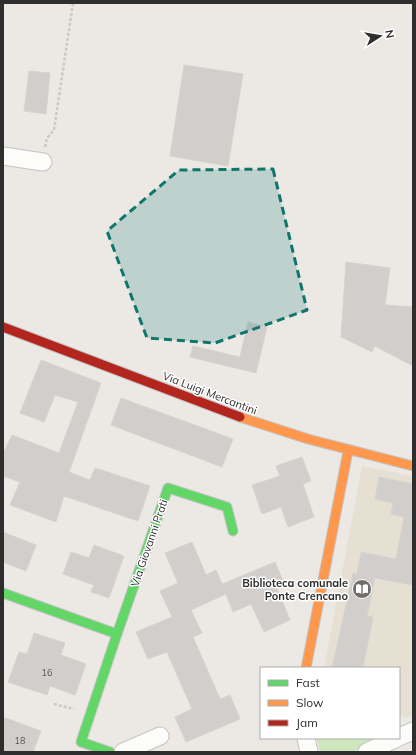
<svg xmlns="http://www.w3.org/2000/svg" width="416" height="755" viewBox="0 0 416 755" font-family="Mulish,sans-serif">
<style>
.education{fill:#e6e0d3}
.green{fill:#cee6be}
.building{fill:#d1cecb;stroke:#d7d4d0}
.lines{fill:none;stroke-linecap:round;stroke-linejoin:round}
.street-casing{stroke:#c5c4c5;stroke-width:19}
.fast-casing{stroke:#c5c4c5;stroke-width:11}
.slow-casing{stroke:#c5c4c5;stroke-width:11}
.jam-casing{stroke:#c5c4c5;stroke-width:11}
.path{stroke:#c9c9c8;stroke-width:2.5;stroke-dasharray:3 2;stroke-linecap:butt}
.street{stroke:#fcfcfb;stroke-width:17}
.fast{stroke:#63d668;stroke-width:9}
.slow{stroke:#ff974d;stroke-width:9}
.jam{stroke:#b3261e;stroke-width:9}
.marked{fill:#0f766e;fill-opacity:0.2;stroke:#0f766e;stroke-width:3;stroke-dasharray:8 5;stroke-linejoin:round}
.labels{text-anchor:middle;stroke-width:3;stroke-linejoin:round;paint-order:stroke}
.number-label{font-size:9px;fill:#585857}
.street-label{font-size:11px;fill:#2e2e2e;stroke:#fff}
.poi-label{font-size:11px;font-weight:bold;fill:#2e2e2e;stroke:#fff;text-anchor:end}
</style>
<rect width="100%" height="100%" fill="#ece8e4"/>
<polygon class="education" points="362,466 413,476 413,715 407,718 399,715 399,668 324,668"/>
<polygon class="green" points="317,738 382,738 352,752 320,752"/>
<g class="building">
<polygon points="184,65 243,74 228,166 170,156"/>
<polygon points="29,71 50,73 46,114 24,111"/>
<polygon points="346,262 390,268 385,305 413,307 413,366 375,346 372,352 341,337"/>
<polygon points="248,322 267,327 256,373 190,357 193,346 240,357"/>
<polygon points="41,360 101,383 69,472 90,480 95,468 150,486 138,521 64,496 56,522 10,505 20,482 3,476 3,454 12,435 59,453 78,402 55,395 44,422 20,413"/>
<polygon points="121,398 233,439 222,467 111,425"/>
<polygon points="302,457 311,481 303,484 314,517 288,527 281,507 262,514 252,485 280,476 276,466"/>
<polygon points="379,477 413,484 413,585 375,578 367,616 373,617 363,668 332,668 353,573 357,574 361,552 396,559 404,517 391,514 393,503 375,499"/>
<polygon points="3,532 36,545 26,571 3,562"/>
<polygon points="192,542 206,575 216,570 222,584 275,562 285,585 277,588 290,620 264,632 251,604 233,612 226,594 191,610 202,633 193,637 220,699 230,695 240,719 186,742 175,717 192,709 167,652 148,659 136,632 172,617 160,591 178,583 165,553"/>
<polygon points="94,545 124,556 109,598 91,592 94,585 63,574 71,552 89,558"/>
<polygon points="34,633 65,643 61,655 86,664 75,695 50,686 47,695 8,682 19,652 27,654"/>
<polygon points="3,717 41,731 33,752 3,752"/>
</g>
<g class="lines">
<defs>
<g id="street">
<polyline points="3,156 43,162"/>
<polyline points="399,737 413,731"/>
<polyline points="306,738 309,752"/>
<polyline points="123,752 160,736"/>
<polyline points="367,752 397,738"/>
</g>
<g id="fast">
<polyline points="3,593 117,634 81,742 110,752"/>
<polyline points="117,634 168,488 227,507 233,531"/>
</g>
<g id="slow">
<polyline points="240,417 308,439 413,466"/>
<polyline points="306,668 348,451"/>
</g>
<polyline id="jam" points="3,327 240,417"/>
</defs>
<use href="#street" class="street-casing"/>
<use href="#fast" class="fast-casing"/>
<use href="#slow" class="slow-casing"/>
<use href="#jam" class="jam-casing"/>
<g class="path">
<polyline points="45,147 47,138 54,130 73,3"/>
<polyline points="54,704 74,709"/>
</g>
<use href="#street" class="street"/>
<use href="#fast" class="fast"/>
<use href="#slow" class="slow"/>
<use href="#jam" class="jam"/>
</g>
<path class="marked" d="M273 169 307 310 215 343 147 338 107 231 179 170Z"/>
<defs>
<symbol id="library-disc" viewBox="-11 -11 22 22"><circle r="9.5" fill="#706f6e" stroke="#fff"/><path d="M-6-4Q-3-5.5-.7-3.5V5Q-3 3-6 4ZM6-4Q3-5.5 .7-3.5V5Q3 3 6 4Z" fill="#fff"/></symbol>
</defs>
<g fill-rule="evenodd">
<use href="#library-disc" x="351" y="578" width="22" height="22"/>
</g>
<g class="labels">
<g class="number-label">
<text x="47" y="676">16</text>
<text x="20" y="744">18</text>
</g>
<g class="street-label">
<text transform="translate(210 393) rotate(21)" y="4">Via Luigi Mercantini</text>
<text transform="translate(149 543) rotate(-71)" y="4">Via Giovanni Prati</text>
</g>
<g class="poi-label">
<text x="348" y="587">Biblioteca comunale<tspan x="348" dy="13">Ponte Crencano</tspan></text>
</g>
</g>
<rect width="416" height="755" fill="none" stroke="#2e2e2e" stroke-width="8"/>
<rect x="260" y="667" width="140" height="72" fill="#ffffff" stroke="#ababab"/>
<rect x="268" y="680" width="20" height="6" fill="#63d668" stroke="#ababab"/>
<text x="296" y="687" font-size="12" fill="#2e2e2e">Fast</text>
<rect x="268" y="700" width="20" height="6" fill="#ff974d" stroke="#ababab"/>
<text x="296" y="707" font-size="12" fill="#2e2e2e">Slow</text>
<rect x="268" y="720" width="20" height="6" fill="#b3261e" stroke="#ababab"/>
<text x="296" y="727" font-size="12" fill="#2e2e2e">Jam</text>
<g transform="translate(380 36) rotate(78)" stroke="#ffffff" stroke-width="3" paint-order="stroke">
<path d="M0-3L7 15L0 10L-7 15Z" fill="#2e2e2e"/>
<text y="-6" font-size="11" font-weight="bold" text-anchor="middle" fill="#2e2e2e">N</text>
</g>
</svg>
